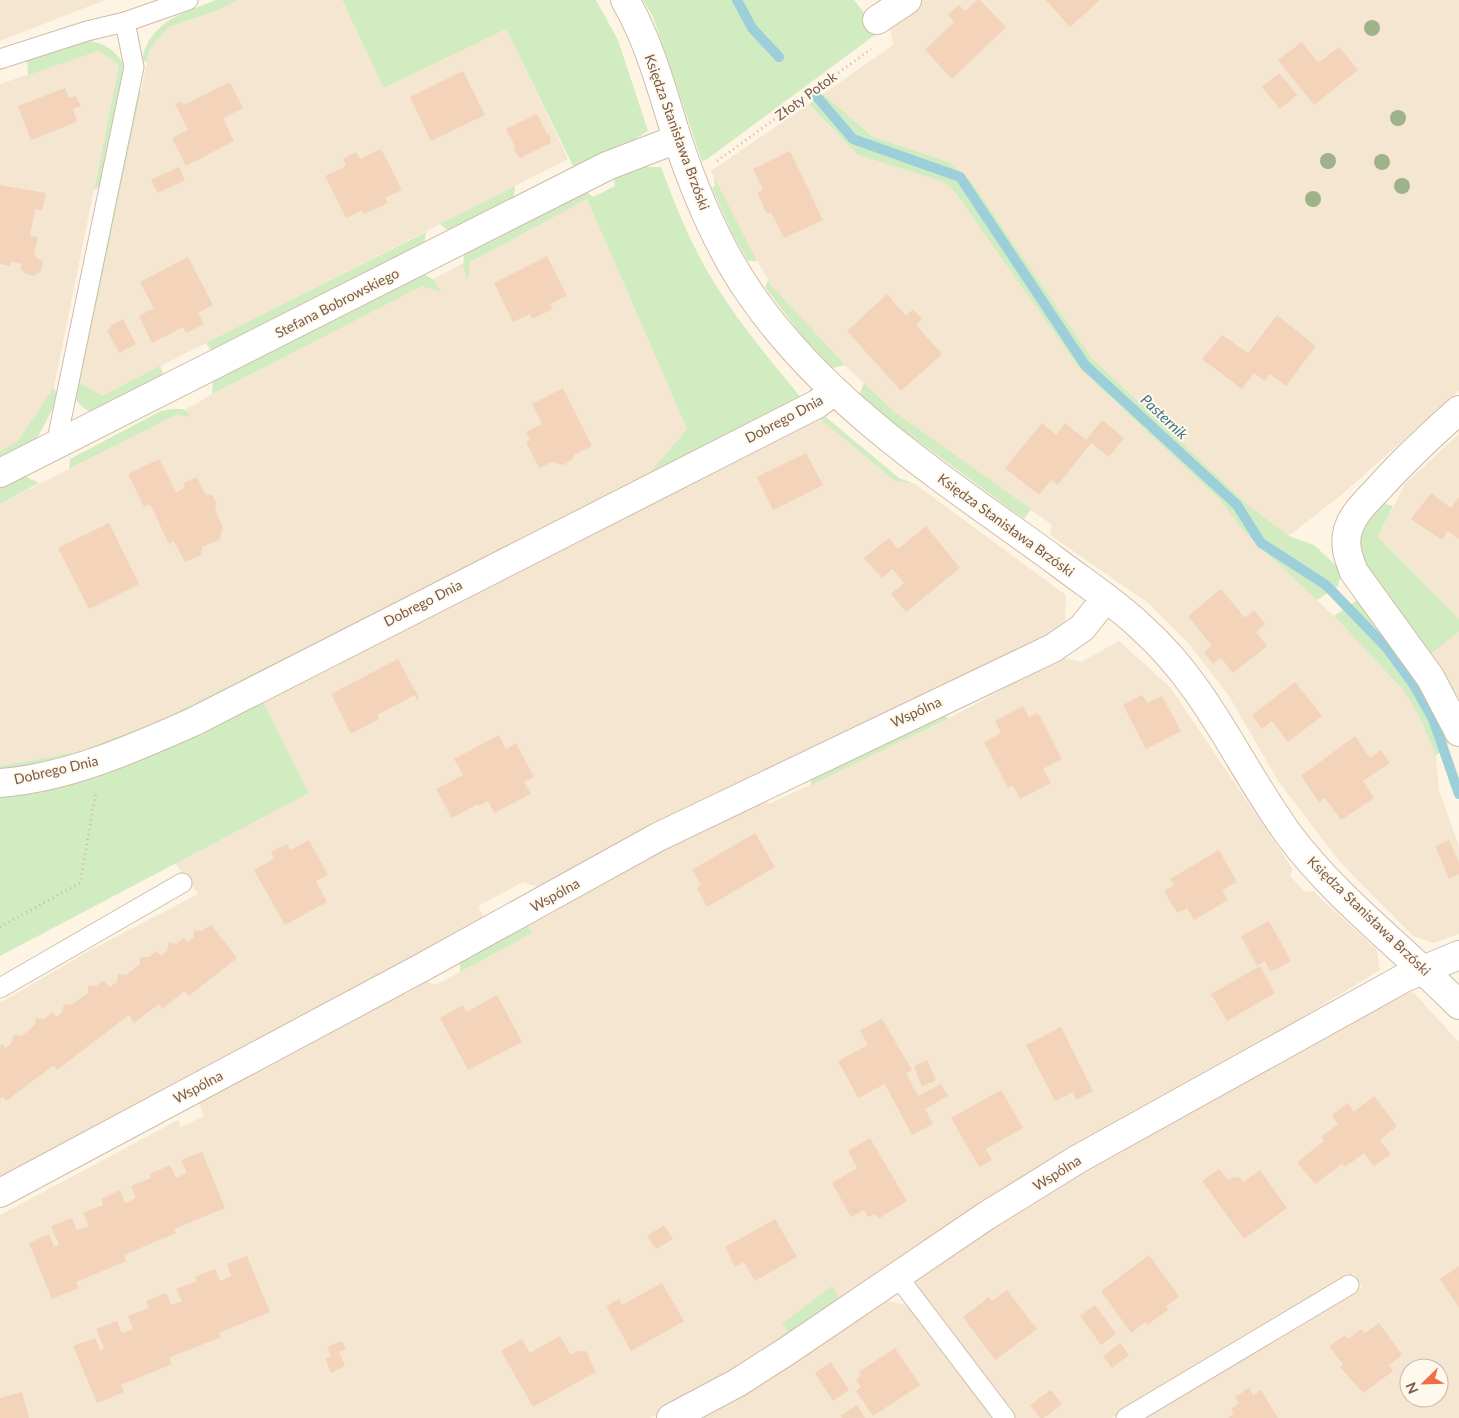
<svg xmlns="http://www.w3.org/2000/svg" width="1459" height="1418" viewBox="0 0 1459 1418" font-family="Lato,sans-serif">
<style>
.residential{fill:#f5e6d2;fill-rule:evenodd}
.green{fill:#d2ecc2}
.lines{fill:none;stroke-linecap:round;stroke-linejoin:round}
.stream{stroke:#9dcfda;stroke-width:10}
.building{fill:#f4d3bb}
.service-casing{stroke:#cfbcaa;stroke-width:21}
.minor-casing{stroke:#cfbcaa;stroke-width:30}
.tertiary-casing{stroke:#cfbcaa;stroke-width:30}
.path{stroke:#d9b79d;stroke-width:3;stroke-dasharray:1 4;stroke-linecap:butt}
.service{stroke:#fff;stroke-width:19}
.minor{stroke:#fff;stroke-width:28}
.tertiary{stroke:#fff;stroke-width:28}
.tree{fill:#9eb38a}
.labels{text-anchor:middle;stroke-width:4;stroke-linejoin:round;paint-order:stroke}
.street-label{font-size:14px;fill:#775b48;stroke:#fff8ec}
.water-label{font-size:15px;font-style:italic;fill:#3e7785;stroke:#fff8ec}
</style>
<rect width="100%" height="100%" fill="#fdf4e4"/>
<g class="residential">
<polygon points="0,0 105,0 0,41"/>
<polygon points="239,0 342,0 385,88 506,28 568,159 102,396 80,383 150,48 169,27 216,11"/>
<polygon points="921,0 1459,0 1459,391 1346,491 1289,536 1248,505 1091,357 971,181 949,162 873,137 823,94 893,45 889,22"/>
<polygon points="99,51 119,65 54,387 18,442 0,452 0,84"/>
<polygon points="809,104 858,155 944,182 954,191 1079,368 1219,499 1245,533 1334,616 1404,691 1420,718 1436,756 1439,791 1459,846 1459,934 1433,943 1413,936 1340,862 1278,781 1229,696 1188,643 1148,603 1050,535 1052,525 895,412 839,360 772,286 743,237 711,171"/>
<polygon points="587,199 687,429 647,477 157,722 77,752 0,766 0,504 178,414 212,394"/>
<polygon points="820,419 895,481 915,484 1066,595 1065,626 832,741 545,889 523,882 478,906 486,922 0,1176 0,1003 87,952 198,894 174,862 309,793 263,702"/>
<polygon points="1459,434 1459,619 1378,537 1405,484"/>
<polygon points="1459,632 1459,699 1451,682 1430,654"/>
<polygon points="1119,641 1170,687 1292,868 1291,877 1305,892 1313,891 1377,950 1380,970 1242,1054 1076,1147 963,1214 872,1275 873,1278 717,1382 650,1418 0,1418 0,1215 178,1120 181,1127 204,1116 198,1101 402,987 406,994 427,982 436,985 531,933 526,921 761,798 769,804 935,726 1062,657 1081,662"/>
<path d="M1405 992 1414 993 1459 1042V1418H1140L1362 1287 1354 1273 1112 1418H1013L919 1293 916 1282 918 1275 991 1222ZM1409 1368H1439V1398H1409Z"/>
<polygon points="887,1301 907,1305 994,1418 694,1418 793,1363"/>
</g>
<g class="green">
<path d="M216 0H239L216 11 169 27 150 48 147 62 142 60C150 21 183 13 216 0Z"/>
<polygon points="342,0 596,0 618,40 648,131 605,158 576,172 506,29 384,88"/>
<polygon points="643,0 854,0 879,32 706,160 702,161 653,17"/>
<path d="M89 41C106 43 118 52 125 68L103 184 94 190 119 65 99 51 28 75 27 60Z"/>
<path d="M135 91H141L80 383 102 396 160 366 166 380 92 412C79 407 76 401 73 388Z"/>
<polygon points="823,94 873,137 949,162 971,181 1091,357 1248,505 1289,536 1314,545 1342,571 1338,586 1317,600 1245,533 1219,499 1079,368 954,191 944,182 858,155 809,104"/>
<path d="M645 167H661C672 196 683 225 697 252 725 307 765 354 804 401L101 753 0 775V766L77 752 157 722 647 476 687 429 587 199 470 262 468 280 463 266 465 248 583 189 593 197 615 186 613 177Z"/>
<polygon points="714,177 757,261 748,261 732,233 712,188 715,186"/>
<polygon points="515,186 513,204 452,234 440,224"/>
<polygon points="426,232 424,245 213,353 206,343"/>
<polygon points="420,272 434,280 442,292 422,286 212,394 213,382 228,368"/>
<polygon points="768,280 772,286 845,365 832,368 809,345 765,287"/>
<polygon points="864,383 895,412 1031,509 1024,519 892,422 859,395"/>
<polygon points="54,387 57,396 54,406 39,435 31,445 0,464 0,452 18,441"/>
<polygon points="173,409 183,409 190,415 186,417 178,414 69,469 70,459 161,411"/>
<polygon points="821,413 899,478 915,484 895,481 820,419 776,441 774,435"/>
<polygon points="20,474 39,483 0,504 0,481"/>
<path d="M1385 504 1393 506 1378 537 1459 619V632L1430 654C1444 673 1459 688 1459 713L1376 588 1359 554 1360 528 1377 507Z"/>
<polygon points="1359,599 1410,660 1452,739 1436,756 1420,718 1404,691 1334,616"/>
<polygon points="263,702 309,793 0,956 0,789"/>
<polygon points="941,711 948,719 811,785 811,773"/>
<polygon points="526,921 532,933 460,972 460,957"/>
<polygon points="832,1286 841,1301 791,1335 782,1324"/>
</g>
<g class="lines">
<g class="stream">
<polyline points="737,0 752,28 779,57"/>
<polyline points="817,97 853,139 960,177 1085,365 1237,505 1261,543 1326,585 1386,647 1414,685 1433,719 1459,794"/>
</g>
</g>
<g class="building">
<polygon points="977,0 980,0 1006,27 952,79 925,50 954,22 948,15 959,5 965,11"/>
<polygon points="1046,0 1100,0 1070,27"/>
<polygon points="1302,42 1318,63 1339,47 1358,70 1314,105 1278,60"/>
<polygon points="463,71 485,115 431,141 410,97"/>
<polygon points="1279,73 1297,95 1280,109 1262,87"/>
<polygon points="230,82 243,108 223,118 234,141 186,166 172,138 188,130 175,104 181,101 184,105"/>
<polygon points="65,88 69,98 76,96 81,106 73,109 77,122 31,140 18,106"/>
<polygon points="537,114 547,134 549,133 551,143 520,158 514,150 516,149 506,129"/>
<polygon points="381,149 402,190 385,198 388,203 364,214 362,210 346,218 325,176 346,166 343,159 356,152 360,159"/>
<polygon points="790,151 823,220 784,238 771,212 767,214 757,193 763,190 753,169"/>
<polygon points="179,167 185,180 158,193 151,180"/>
<polygon points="0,185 46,193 42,211 35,209 30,236 38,237 34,255 43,262 41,271 34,276 26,274 21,269 22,264 11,262 10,266 0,264"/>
<polygon points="547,256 567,296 550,304 553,309 532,319 530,314 513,322 494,283"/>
<polygon points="188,257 213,305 198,313 204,324 186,333 183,327 152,343 139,316 154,308 140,282"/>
<polygon points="887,294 906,316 913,309 922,319 916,325 942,354 901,391 847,331"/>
<polygon points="1277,315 1316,346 1286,386 1270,374 1264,381 1254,373 1242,389 1202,359 1222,335 1248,353"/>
<polygon points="123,319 136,344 119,353 107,330 111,328 110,326"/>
<polygon points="563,388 592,446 574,455 572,460 563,465 552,462 539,468 526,442 530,440 526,432 542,424 532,404"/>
<polygon points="1102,420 1124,438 1109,457 1091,443 1058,485 1051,480 1039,495 1005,468 1042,423 1056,435 1065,423 1086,440"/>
<polygon points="806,453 823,485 773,510 757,477"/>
<polygon points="159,459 176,492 183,489 185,482 197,477 206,495 212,495 217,504 215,510 223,527 220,539 202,547 201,555 185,562 174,541 169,544 150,504 144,507 128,474"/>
<polygon points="1431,493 1451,508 1459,497 1459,539 1448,531 1442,540 1411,519"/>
<polygon points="109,523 139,584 89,609 58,548"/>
<polygon points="926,526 960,568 906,612 891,594 904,583 892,569 882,578 864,558 889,538 898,549"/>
<polygon points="1221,589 1245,618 1254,610 1265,624 1256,632 1267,646 1233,673 1221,658 1213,664 1204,652 1212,646 1188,616"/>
<polygon points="398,659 419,698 417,700 415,695 377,715 379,719 351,734 331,694"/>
<polygon points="1295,682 1322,716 1288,742 1272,721 1262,729 1252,715"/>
<polygon points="1142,695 1147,703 1162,696 1181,731 1146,749 1123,705"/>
<polygon points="1023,706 1029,717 1038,713 1062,759 1043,769 1051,783 1020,799 1013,785 1008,788 984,742 1001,733 995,721"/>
<polygon points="499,735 506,749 516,743 534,777 524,782 531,794 494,813 488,801 479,806 478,804 452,818 436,789 463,775 454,759"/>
<polygon points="1355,736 1370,758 1381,750 1390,763 1363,781 1374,798 1341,820 1325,798 1319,802 1301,776"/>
<polygon points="755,833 775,867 707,907 697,888 701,885 692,870"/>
<polygon points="309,840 328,875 316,881 327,902 285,925 254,870 274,859 271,852 287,844 290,850"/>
<polygon points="1449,840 1459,862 1459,874 1449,879 1435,846"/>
<polygon points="1219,850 1237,882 1222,890 1228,900 1194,920 1187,908 1177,913 1164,891 1174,885 1170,879"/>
<polygon points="1269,921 1291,961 1270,972 1265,961 1257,966 1241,936"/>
<polygon points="211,925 237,958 189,996 185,991 162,1009 159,1004 134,1023 129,1015 57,1070 54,1065 6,1101 3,1097 0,1099 0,1046 2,1044 5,1048 12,1043 13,1035 21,1036 28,1031 35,1025 36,1018 44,1019 53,1012 56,1017 62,1012 64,1004 71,1005 88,993 88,985 96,986 103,981 110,987 117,982 118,974 126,975 140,964 140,957 149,957 157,951 161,956 167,951 169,942 176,944 184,938 188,942 194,937 194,930 202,931"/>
<polygon points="1260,966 1275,993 1227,1021 1211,994"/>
<polygon points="497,995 522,1042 468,1070 440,1018 463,1005 466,1012"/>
<polygon points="882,1019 912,1070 906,1073 918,1096 941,1084 948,1096 925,1109 933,1124 912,1135 885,1084 858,1098 838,1061 868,1045 860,1030"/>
<polygon points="1061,1027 1093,1091 1076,1100 1073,1092 1055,1101 1026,1045"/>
<polygon points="927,1060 936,1080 922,1087 914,1066"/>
<polygon points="1001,1090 1023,1128 986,1149 992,1160 979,1167 951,1118"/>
<polygon points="1374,1096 1397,1126 1380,1140 1391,1154 1374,1166 1364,1153 1345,1167 1342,1164 1315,1184 1297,1162 1324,1141 1321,1137 1338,1124 1332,1115 1348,1103 1354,1112"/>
<polygon points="870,1138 907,1201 878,1219 876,1214 868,1217 864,1210 851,1217 832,1183 857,1168 848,1151"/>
<polygon points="202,1152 225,1208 174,1229 176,1233 124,1255 126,1261 76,1282 79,1288 52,1299 29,1243 49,1234 54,1247 59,1245 51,1226 72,1218 77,1230 89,1226 83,1213 103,1205 101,1199 120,1190 125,1203 136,1198 131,1186 151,1178 150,1174 170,1165 176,1178 187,1173 181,1160"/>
<polygon points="1219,1169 1228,1180 1233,1177 1240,1178 1243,1182 1260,1170 1287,1208 1244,1239 1202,1181"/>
<polygon points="775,1219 797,1257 755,1281 744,1262 735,1267 725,1247"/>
<polygon points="664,1225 673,1239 656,1249 647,1236"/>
<polygon points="1149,1255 1179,1296 1166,1307 1168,1310 1147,1325 1145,1322 1131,1333 1101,1291"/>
<polygon points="247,1256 270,1312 219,1333 221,1337 169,1358 172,1364 121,1385 124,1392 97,1403 73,1346 95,1338 100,1350 104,1348 96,1329 117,1321 122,1333 133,1329 128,1316 149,1308 146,1301 166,1293 171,1305 182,1301 176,1289 197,1281 195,1277 215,1269 220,1281 231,1276 227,1264"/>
<polygon points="1459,1266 1459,1308 1440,1279"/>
<polygon points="662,1283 684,1321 631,1351 606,1306 619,1299 622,1305"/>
<polygon points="1007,1290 1037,1329 995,1360 963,1317 989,1297 992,1301"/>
<polygon points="1095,1305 1116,1334 1101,1345 1080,1316"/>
<polygon points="1379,1323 1402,1355 1389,1365 1393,1371 1363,1393 1340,1367 1343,1365 1329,1346 1345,1335 1348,1339 1361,1329 1365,1333"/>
<polygon points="560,1336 571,1355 578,1351 586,1351 596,1372 533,1407 501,1351 522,1339 530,1353"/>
<polygon points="342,1341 346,1349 339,1352 345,1366 331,1373 325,1358 331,1356 327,1347"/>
<polygon points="1120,1343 1129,1355 1112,1368 1103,1356"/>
<polygon points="895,1348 920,1385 873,1416 856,1391 861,1387 856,1380 861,1376 859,1372"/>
<polygon points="831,1362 849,1390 833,1401 815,1373"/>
<polygon points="1249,1388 1253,1395 1261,1390 1278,1418 1228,1418 1234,1414 1231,1409 1239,1403 1235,1397"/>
<polygon points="1051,1390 1062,1404 1044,1418 1040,1418 1030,1405"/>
<polygon points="22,1392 29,1418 0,1418 0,1398"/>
<polygon points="857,1405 865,1418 842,1418 840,1416"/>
</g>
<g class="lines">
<defs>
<g id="service">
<polyline points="0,59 87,31 125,22 188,0"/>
<polyline points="56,445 134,67 125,22"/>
<polyline points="0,988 182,883"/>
<polyline points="898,1277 1005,1418"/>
<polyline points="1126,1418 1349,1285"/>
</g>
<g id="minor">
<polyline points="877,20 907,0"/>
<path d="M1459 410C1431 435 1404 460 1379 488 1368 500 1355 511 1349 527 1343 543 1348 557 1354 572L1430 677 1459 732"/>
<polyline points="0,473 607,166 677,139"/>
<path d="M0 783C67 778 132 749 193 722L817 404 834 391"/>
<polyline points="0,1193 421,968 658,837 1053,648 1082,628 1106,598"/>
<polyline points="671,1418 737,1383 787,1351 986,1216 1078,1159 1404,978 1459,955"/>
</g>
<path id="tertiary" d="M625 0C650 43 662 91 677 138 695 192 718 248 751 295 828 406 945 480 1052 558 1082 581 1115 602 1142 628 1208 687 1238 765 1289 835 1336 898 1404 949 1459 1005"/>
</defs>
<use href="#service" class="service-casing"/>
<use href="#minor" class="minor-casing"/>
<use href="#tertiary" class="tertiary-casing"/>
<g class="path">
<polyline points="717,161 871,49"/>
<polyline points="0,927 80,883 96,792"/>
</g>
<use href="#service" class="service"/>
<use href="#minor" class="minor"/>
<use href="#tertiary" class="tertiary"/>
</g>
<g class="tree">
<circle cx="1372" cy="28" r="8"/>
<circle cx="1398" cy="118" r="8"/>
<circle cx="1328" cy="161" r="8"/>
<circle cx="1382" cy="162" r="8"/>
<circle cx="1402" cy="186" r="8"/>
<circle cx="1313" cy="199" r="8"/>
</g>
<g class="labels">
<g class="street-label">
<text transform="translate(806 96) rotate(-36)" y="5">Złoty Potok</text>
<text transform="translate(677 132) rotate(70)" y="5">Księdza Stanisława Brzóski</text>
<text transform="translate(337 303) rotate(-27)" y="5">Stefana Bobrowskiego</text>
<text transform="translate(784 419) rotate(-28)" y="5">Dobrego Dnia</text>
<text transform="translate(1006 525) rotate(36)" y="5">Księdza Stanisława Brzóski</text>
<text transform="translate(423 603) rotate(-27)" y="5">Dobrego Dnia</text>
<text transform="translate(916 712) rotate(-25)" y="5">Wspólna</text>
<text transform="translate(56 770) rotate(-13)" y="5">Dobrego Dnia</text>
<text transform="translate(555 895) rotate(-29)" y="5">Wspólna</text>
<text transform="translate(1369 916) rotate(44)" y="5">Księdza Stanisława Brzóski</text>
<text transform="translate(198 1087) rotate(-28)" y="5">Wspólna</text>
<text transform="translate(1057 1173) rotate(-32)" y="5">Wspólna</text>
</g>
<g class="water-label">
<text transform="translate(1164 417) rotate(43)" y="5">Pasternik</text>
</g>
</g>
<g transform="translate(1424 1383) rotate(247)"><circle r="24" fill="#fff8ec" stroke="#c9b9aa"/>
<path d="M0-4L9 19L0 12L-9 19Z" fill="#ed6f43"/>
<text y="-8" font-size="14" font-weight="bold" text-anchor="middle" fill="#775b48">N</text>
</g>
</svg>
